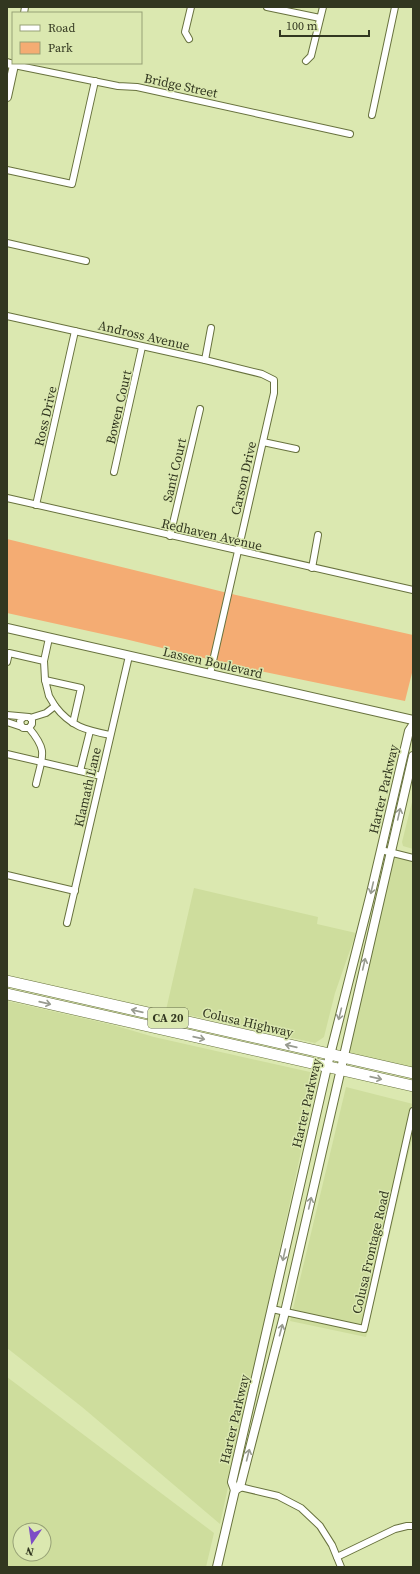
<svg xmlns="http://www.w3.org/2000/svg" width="420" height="1574" viewBox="0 0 420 1574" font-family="'Source Serif 4',serif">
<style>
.built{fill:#cedd9d;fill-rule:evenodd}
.green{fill:#f4ac73}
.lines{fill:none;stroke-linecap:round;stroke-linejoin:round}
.street-casing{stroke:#68723e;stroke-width:8}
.secondary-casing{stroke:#68723e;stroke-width:10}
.highway-casing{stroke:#68723e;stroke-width:12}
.street{stroke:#fff;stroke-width:6}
.secondary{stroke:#fff;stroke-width:8}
.highway{stroke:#fff;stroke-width:11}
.oneway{stroke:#989b90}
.labels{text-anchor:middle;stroke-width:3;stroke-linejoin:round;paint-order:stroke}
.shield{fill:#dbe8b0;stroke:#656c4b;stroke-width:1}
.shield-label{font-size:12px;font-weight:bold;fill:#323720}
.street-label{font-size:13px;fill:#323720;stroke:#dbe8b0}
</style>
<rect width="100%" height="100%" fill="#dbe8b0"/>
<g class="built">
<polygon points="413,798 413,849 403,846 402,842"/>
<polygon points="393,856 413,861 413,1068 348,1054"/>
<polygon points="194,888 318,917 317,924 356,933 335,993 324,1037 315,1043 166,1010"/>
<polygon points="7,1001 113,1025 154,1037 310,1072 317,1078 220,1524 82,1407 7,1348"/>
<polygon points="346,1087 413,1104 413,1135 366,1337 290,1321"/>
<path d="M7 1377 214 1533 206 1567H7ZM20 1530H44V1554H20Z"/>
</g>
<polygon class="green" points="7,539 236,595 413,635 413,669 405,701 245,668 125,639 7,613"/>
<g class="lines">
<defs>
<g id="street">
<polyline points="267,7 320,18"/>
<polyline points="24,13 25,7"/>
<polyline points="189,39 185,32 191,7"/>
<polyline points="306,61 311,56 323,7"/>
<polyline points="14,63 14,65 118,86 137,87 350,134"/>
<polyline points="372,115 395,7"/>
<polyline points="7,170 72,184 95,81"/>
<polyline points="7,243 86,261"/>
<polyline points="7,316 205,360 262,374 274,380 274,393 210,674"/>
<polyline points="205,360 211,328"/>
<polyline points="263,442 296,449"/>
<polyline points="114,472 142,347"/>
<polyline points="7,498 413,590"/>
<polyline points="36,505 75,331"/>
<polyline points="170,536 200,409"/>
<polyline points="312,568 318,535"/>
<polyline points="44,661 49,638"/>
<polyline points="7,662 9,653 44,661 45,680"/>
<polyline points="55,706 49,696 45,680 81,688 73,723"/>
<polyline points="7,715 29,717 32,720 32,724 29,728 23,728 21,725 20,721 23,718"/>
<path d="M30 718 46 713 55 706C71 727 86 730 110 735"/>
<polyline points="7,722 22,727"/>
<path d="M29 728C49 752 42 756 36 784"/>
<polyline points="7,754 80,771 90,731"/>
<polyline points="80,771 101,776"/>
<polyline points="381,850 413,858"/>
<polyline points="7,875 75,891"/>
<polyline points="67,923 129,656"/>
<polyline points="272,1309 364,1329 413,1111"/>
<polyline points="240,1487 278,1496 301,1508 320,1526 332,1545 341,1567"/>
<polyline points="337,1557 395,1529 407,1526 413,1526"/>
</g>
<g id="secondary">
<polyline points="7,63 14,65 7,97"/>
<polyline points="7,628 413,720"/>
<polyline points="235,1490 240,1487 285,1312 413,756"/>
<polyline points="217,1567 235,1490 232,1482 327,1067 370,897 409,731 413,725"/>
</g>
<g id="highway">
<polyline points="7,981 413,1073"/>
<polyline points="7,994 413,1086"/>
</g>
</defs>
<use href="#street" class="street-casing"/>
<use href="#secondary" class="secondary-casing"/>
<use href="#highway" class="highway-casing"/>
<use href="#street" class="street"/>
<use href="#secondary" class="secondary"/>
<use href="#highway" class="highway"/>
</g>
<defs><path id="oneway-shaft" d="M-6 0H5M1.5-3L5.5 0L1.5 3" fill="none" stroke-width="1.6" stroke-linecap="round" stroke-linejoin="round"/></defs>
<g class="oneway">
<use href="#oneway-shaft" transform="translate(399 814) rotate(-77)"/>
<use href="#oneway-shaft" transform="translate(372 888) rotate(103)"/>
<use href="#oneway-shaft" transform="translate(364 964) rotate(-77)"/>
<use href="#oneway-shaft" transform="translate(45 1003) rotate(13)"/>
<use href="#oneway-shaft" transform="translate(137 1011) rotate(-167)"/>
<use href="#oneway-shaft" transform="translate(340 1014) rotate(104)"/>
<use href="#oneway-shaft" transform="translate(199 1038) rotate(13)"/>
<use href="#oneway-shaft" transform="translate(291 1046) rotate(-167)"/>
<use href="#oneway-shaft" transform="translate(376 1078) rotate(13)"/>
<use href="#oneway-shaft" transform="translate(310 1203) rotate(-77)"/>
<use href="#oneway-shaft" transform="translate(284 1255) rotate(103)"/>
<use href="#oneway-shaft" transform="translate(281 1330) rotate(-75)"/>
<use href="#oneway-shaft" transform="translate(248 1455) rotate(-76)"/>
</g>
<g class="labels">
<rect class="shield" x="148" y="1008" width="40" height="20" rx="3"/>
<g class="shield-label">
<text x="168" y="1022">CA 20</text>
</g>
<g class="street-label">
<text transform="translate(181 85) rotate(12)" y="5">Bridge Street</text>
<text transform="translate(144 335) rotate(13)" y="5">Andross Avenue</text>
<text transform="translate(118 407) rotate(-77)" y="5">Bowen Court</text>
<text transform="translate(45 416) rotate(-77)" y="5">Ross Drive</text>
<text transform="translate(174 470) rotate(-77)" y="5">Santi Court</text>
<text transform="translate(243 478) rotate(-77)" y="5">Carson Drive</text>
<text transform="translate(212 534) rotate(13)" y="5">Redhaven Avenue</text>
<text transform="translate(213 662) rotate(13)" y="5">Lassen Boulevard</text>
<text transform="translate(87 787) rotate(-77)" y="5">Klamath Lane</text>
<text transform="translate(383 789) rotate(-77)" y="5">Harter Parkway</text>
<text transform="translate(248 1022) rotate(13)" y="5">Colusa Highway</text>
<text transform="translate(306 1103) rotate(-77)" y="5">Harter Parkway</text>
<text transform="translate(370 1252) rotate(-77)" y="5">Colusa Frontage Road</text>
<text transform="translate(234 1419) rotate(-77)" y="5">Harter Parkway</text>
</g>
</g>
<rect width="420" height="1574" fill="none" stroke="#323720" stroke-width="16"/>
<rect x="12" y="12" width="130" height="52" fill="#dbe8b0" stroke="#97a176"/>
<rect x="20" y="25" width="20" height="6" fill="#ffffff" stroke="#97a176"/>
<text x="48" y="32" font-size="12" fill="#323720">Road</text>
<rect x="20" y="42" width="20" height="12" fill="#f4ac73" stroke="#97a176"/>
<text x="48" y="52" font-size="12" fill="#323720">Park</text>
<g transform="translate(32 1542) rotate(193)"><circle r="19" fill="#dbe8b0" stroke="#97a176"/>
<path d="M0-3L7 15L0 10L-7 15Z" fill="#7d4dc6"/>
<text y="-6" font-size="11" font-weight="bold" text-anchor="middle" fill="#323720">N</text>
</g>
<path d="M280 30v6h89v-6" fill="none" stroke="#323720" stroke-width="2"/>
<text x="286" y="30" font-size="12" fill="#323720" stroke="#dbe8b0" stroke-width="3" paint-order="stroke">100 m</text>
</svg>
